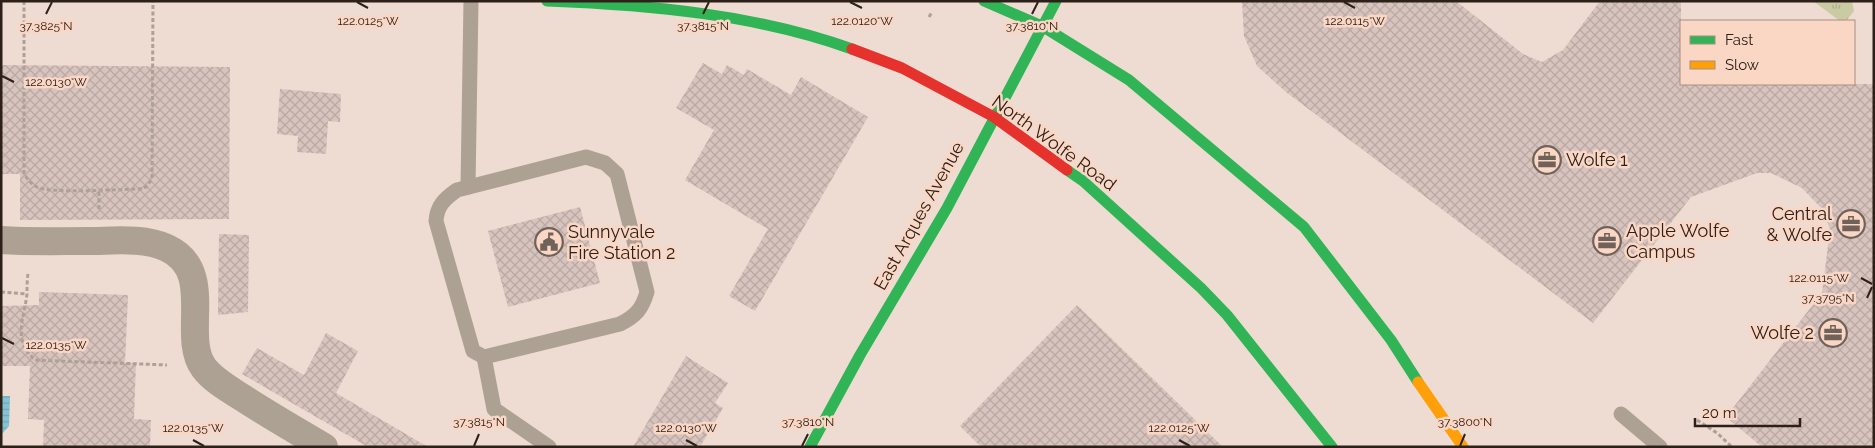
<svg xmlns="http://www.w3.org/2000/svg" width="1875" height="448" viewBox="0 0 1875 448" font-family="Raleway,sans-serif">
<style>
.grass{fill:url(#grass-tufts)}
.water{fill:url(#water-rules)}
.building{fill:url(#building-cross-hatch)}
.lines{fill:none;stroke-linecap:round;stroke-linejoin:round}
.path{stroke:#ada196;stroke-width:3;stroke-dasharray:4 2.5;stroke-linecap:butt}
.lane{stroke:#aca192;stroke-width:15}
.street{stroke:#aca192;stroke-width:28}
.fast{stroke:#30b455;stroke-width:11}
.slow{stroke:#ff9f0a;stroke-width:11}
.jam{stroke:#e5322d;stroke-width:11}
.ticks{fill:none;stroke:#2c2019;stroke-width:2}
.labels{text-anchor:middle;stroke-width:5;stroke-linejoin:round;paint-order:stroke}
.street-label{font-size:18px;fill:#2c2019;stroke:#fad7c5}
.poi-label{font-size:18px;fill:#2c2019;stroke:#fad7c5;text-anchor:start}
.ticks-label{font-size:12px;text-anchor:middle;fill:#2c2019;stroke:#fad7c5;stroke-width:5;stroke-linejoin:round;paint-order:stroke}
</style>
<defs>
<pattern id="grass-tufts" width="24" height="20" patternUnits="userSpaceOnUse" patternTransform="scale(1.25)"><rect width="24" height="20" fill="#cacba3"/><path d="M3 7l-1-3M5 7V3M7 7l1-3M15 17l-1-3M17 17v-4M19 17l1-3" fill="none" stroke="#aeae8c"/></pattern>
<pattern id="water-rules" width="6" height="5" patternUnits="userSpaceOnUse" patternTransform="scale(1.25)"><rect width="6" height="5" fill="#84c3d4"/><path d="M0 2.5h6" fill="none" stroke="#72a7b5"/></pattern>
<pattern id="building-cross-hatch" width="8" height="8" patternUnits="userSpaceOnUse" patternTransform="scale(1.25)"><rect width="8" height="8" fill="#d8c4be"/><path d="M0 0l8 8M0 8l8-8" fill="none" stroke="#baa8a3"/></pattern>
</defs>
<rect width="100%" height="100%" fill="#eedbd1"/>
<polygon class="grass" points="1813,1 1852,1 1854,11 1846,21 1840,21"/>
<polygon class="water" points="1,396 10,396 9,426 1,435"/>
<g class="building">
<polygon points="1242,1 1456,1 1523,54 1542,62 1563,50 1600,1 1681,1 1681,84 1874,84 1874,447 1762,447 1726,417 1822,293 1830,230 1826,218 1821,208 1802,188 1771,173 1757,173 1691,197 1593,323 1286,92 1257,66 1244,36"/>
<polygon points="703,63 722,74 727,65 744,75 747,69 791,95 801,77 868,117 755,311 729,296 768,229 685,180 714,130 676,108"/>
<polygon points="1,65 230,67 229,219 20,220 20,174 1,174"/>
<polygon points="280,89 341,94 340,122 328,121 326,154 297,152 298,136 277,134"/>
<polygon points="580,207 600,283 508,307 488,231"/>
<polygon points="219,234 249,235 248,312 218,315"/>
<polygon points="39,292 128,295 125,363 136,363 134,419 151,420 150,447 43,447 44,420 28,419 30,366 1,366 1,306 39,305"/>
<polygon points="1077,305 1223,447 981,447 960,426"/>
<polygon points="326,333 358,351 336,393 428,447 368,447 242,374 257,348 304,375"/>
<polygon points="686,356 728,383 715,403 723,408 700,447 633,447"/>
</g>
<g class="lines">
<g class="path">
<path d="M24 1V173C27 179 31 184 37 187 50 194 121 189 140 189L146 187 152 179 153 1"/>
<polyline points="929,17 932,12"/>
<polyline points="99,209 99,190"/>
<path d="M28 274C27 280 27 287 27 294 24 320 12 339 35 360L167 365"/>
<polyline points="1,292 27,294"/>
<polyline points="1697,420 1717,433 1732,447"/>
</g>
<g class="lane">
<polyline points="468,187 471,1"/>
<path d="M484 357 620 324C636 316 642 309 647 292L617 174 605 163 586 157 457 190C444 199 437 206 436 221L473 351 484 357 494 409 549 447"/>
<polyline points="1621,414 1660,447"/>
</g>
<path class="street" d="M1 240C30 242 59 241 88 241 113 241 143 237 167 248 217 271 180 336 204 368 214 381 229 389 243 398 269 415 297 431 324 447"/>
<g class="fast">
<path d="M547 1C649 5 755 14 852 49"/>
<polyline points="984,1 1042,26 1129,80 1304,227 1391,340 1418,382"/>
<polyline points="1067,170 1083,181 1201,288 1227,315 1332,447"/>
<polyline points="810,447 860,355 947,208 1056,1"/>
</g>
<polyline class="slow" points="1418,382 1463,447"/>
<polyline class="jam" points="852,49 902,68 994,117 1067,170"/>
</g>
<path class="ticks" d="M357 2 368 8M850 2 862 8M1344 2 1355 8M46 14 52 2M703 14 709 2M1032 14 1038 2M2 76 14 82M1861 278 1872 284M1867 298 1872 287M2 338 14 344M193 440 204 446M686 440 697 446M1179 440 1190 446M474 446 479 434M802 446 808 434M1460 446 1465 434"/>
<defs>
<symbol id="office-ring" viewBox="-11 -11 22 22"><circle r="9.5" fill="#fad7c5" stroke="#706159" stroke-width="1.5"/><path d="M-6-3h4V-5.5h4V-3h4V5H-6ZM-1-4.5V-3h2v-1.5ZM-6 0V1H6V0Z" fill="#706159"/></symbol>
<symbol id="civic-ring" viewBox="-11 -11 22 22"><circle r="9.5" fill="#fad7c5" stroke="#706159" stroke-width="1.5"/><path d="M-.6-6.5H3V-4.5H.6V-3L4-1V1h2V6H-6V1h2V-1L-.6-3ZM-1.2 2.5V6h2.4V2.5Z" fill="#706159"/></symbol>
</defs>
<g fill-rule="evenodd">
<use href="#office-ring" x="1531" y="144" width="32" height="32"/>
<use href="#office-ring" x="1835" y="208" width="32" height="32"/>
<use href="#office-ring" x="1591" y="225" width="32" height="32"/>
<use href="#civic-ring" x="533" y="226" width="32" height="32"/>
<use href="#office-ring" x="1817" y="317" width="32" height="32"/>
</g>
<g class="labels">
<g class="street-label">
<text transform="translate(1054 143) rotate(36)" y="6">North Wolfe Road</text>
<text transform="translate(919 216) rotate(-61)" y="6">East Arques Avenue</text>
</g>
<g class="poi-label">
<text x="1566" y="166">Wolfe 1</text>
<text x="1832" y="220" text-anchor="end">Central<tspan x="1832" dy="21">&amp; Wolfe</tspan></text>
<text x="1626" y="237">Apple Wolfe<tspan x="1626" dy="21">Campus</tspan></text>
<text x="568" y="238">Sunnyvale<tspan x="568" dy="21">Fire Station 2</tspan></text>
<text x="1814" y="339" text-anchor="end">Wolfe 2</text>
</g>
</g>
<g class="ticks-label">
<text x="368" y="25">122.0125°W</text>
<text x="862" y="25">122.0120°W</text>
<text x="1355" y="25">122.0115°W</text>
<text x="46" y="30">37.3825°N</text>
<text x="703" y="30">37.3815°N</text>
<text x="1032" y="30">37.3810°N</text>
<text x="56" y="86">122.0130°W</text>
<text x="1819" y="282">122.0115°W</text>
<text x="1828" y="302">37.3795°N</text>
<text x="56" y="349">122.0135°W</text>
<text x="479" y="426">37.3815°N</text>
<text x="808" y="426">37.3810°N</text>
<text x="1465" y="426">37.3800°N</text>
<text x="193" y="432">122.0135°W</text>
<text x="686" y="432">122.0130°W</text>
<text x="1179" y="432">122.0125°W</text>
</g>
<rect width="1875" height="448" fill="none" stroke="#2c2019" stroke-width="5"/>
<rect x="1680" y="20" width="175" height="65" fill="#fad7c5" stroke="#a88e80"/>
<rect x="1690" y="36" width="25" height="8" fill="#30b455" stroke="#a88e80"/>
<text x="1725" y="45" font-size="15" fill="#2c2019">Fast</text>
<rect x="1690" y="61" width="25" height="8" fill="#ff9f0a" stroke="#a88e80"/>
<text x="1725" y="70" font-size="15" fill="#2c2019">Slow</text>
<path d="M1695 418v8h105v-8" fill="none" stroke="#2c2019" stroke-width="2.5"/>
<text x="1702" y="418" font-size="15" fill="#2c2019" stroke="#fad7c5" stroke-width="4" paint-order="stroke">20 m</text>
</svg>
